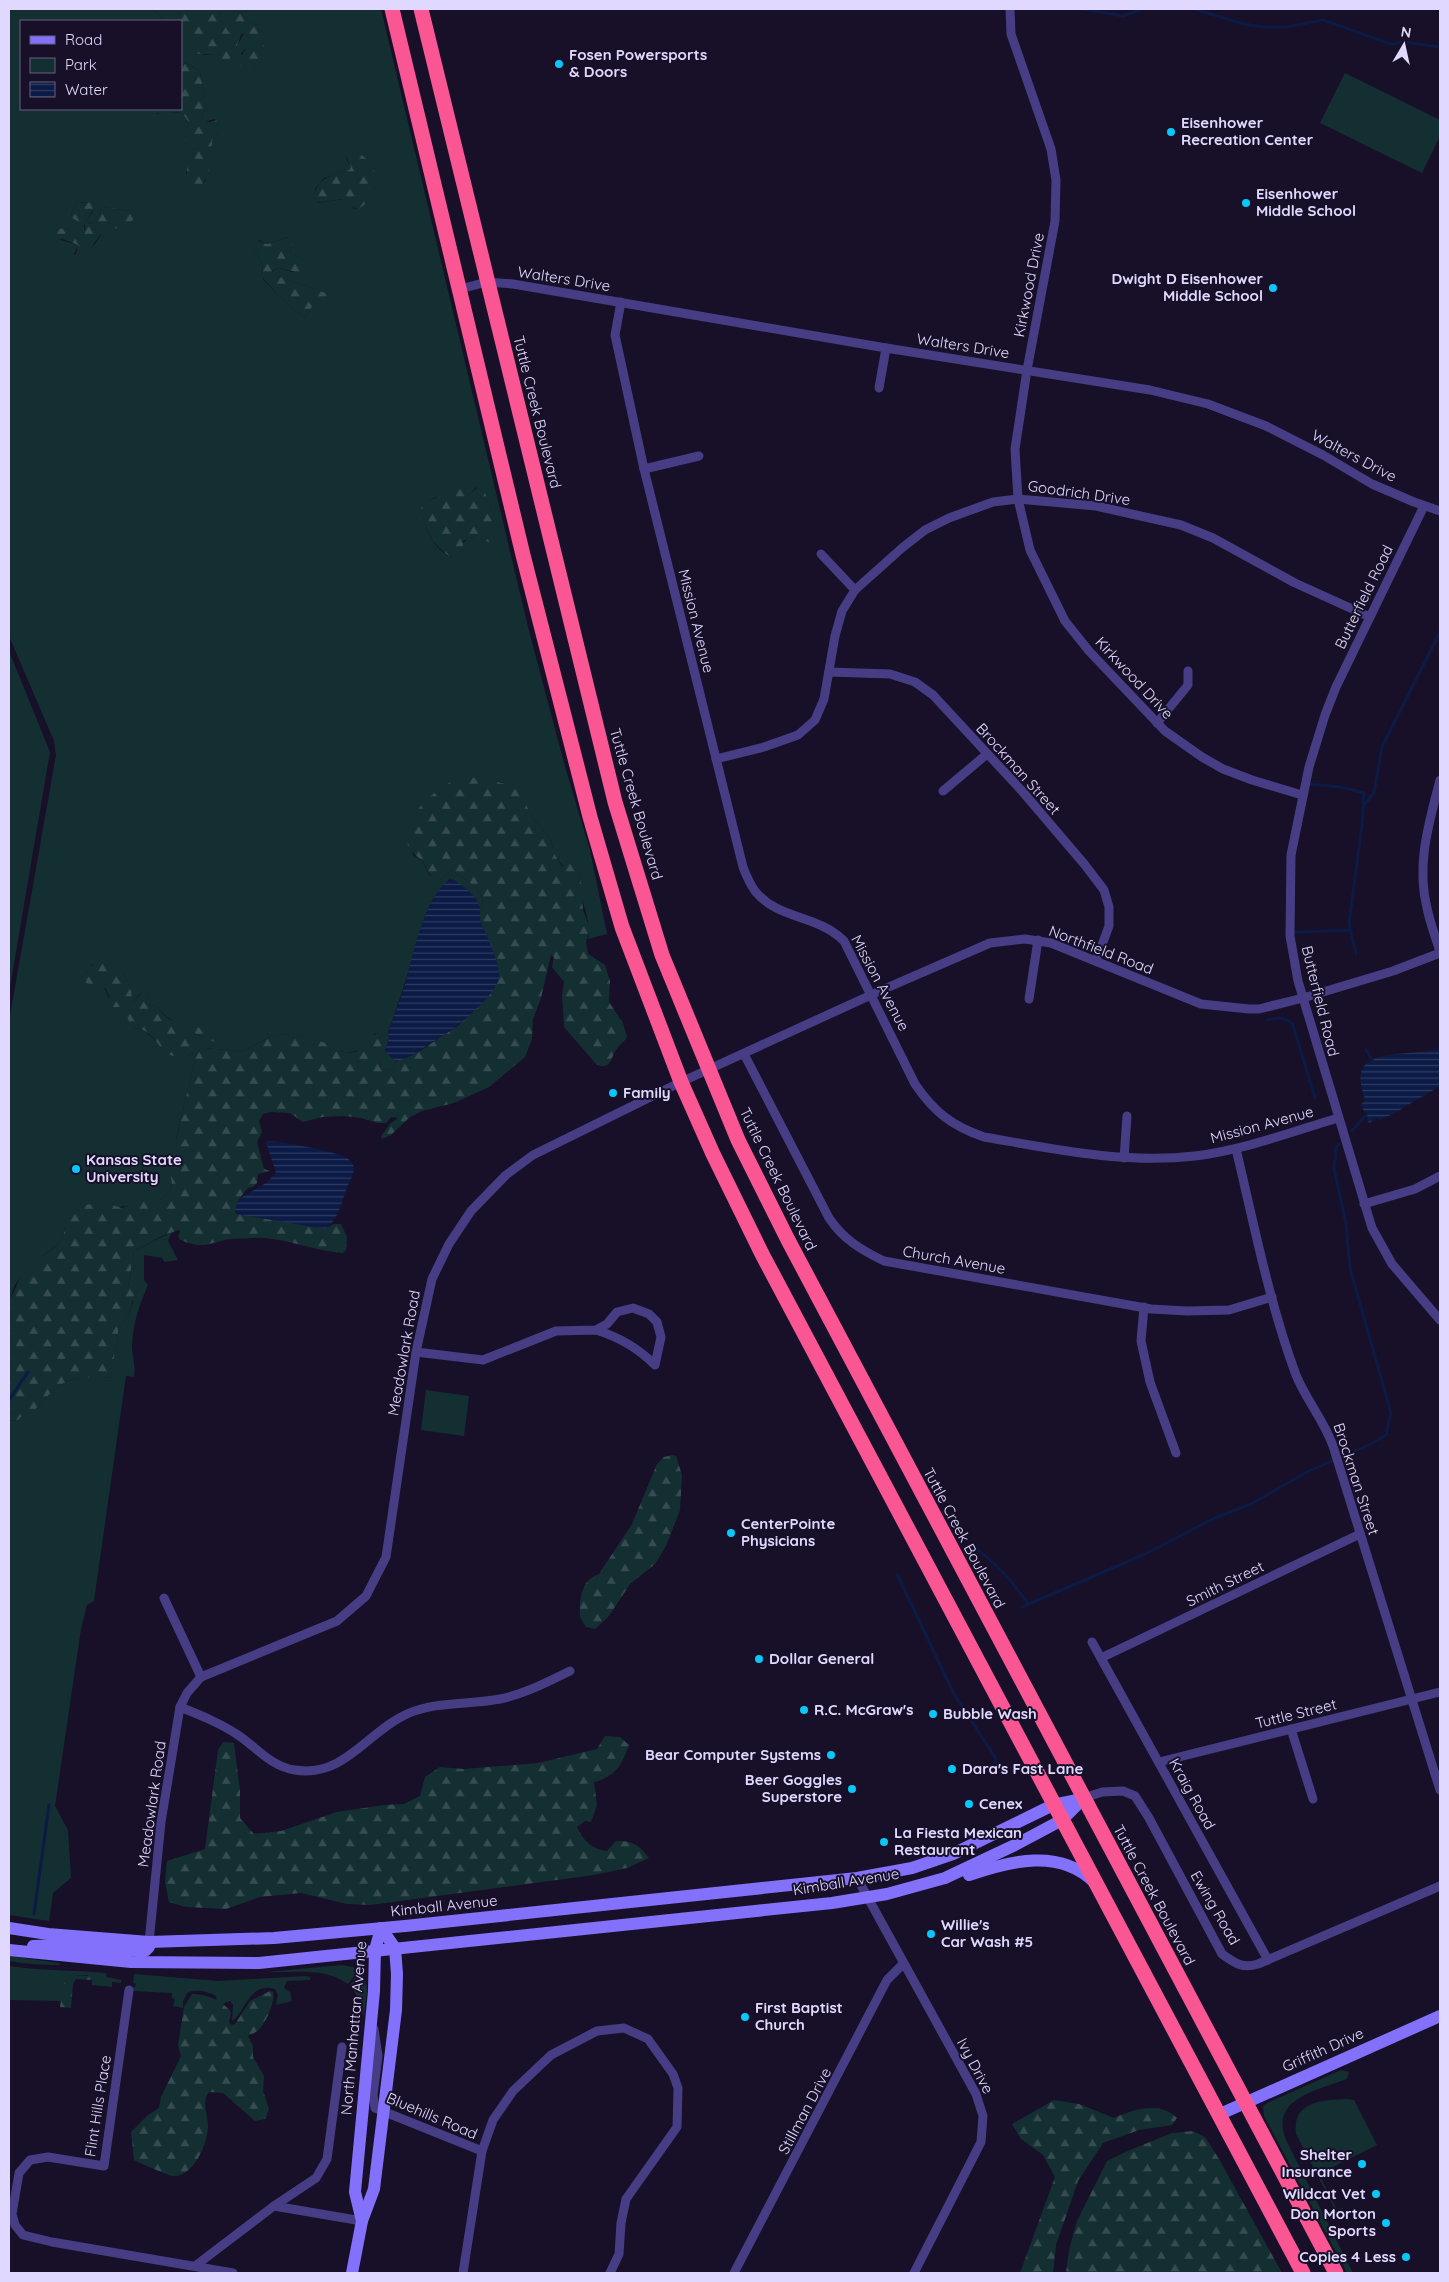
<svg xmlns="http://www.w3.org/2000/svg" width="1449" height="2282" viewBox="0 0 1449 2282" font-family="Quicksand,sans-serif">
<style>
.green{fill:#142f32;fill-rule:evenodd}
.forest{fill:url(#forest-firs)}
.water{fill:url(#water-rules)}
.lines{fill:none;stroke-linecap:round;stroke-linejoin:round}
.stream{stroke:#0c1b45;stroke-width:3}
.street{stroke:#473d85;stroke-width:9}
.secondary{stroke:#8371fc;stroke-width:12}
.highway{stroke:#fb5694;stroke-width:15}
.poi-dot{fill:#09c8f9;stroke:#171028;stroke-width:2}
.labels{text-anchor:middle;stroke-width:4;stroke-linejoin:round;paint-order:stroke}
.poi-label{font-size:15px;font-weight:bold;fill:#e0d8fe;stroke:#171028;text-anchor:start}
.street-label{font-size:15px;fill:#e0d8fe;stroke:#171028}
</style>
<defs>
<pattern id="forest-firs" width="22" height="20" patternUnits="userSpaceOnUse" patternTransform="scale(1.25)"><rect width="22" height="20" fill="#142f32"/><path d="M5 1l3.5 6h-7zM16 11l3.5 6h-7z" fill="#364c51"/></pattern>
<pattern id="water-rules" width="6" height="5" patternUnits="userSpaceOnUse" patternTransform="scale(1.25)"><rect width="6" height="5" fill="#0c1b45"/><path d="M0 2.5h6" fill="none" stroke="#2f3b61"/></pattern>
</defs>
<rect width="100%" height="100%" fill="#171028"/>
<g class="green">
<path d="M9 9H152L166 21H21V109H155L157 114C172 115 180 106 189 122L184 135 196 154 194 165 186 172 192 185 205 182 212 141 219 133 215 119 203 122 202 120 205 101 200 71 184 62 181 65V31L192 40 204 55 213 54 226 64 230 56V47L237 46 244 33 249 38V44L241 54 254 70 260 55 264 35 257 25 249 22 237 9H381L528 627 564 763 590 850 607 934 588 939C593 917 576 898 581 876L563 867 554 853 550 838 532 817 525 802 502 782 474 778H459L416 813 407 833 413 855 423 862 429 875 440 881 451 870C464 878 482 888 483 903L480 908 469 891 450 879C425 900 420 933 411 962 405 985 396 1009 388 1032L389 1039 385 1051 396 1061 393 1067 387 1071 381 1068 380 1053 381 1043 375 1033C360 1052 355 1056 331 1049L328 1044 291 1033 272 1036 243 1051 201 1048 195 1059 176 1139 172 1184 169 1192 161 1200 119 1207 65 1224C65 1242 54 1248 41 1257 35 1260 17 1280 14 1287 12 1292 12 1297 9 1302V1021L56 755 54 741 9 636ZM345 156 376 188C372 199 365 203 355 209L344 199 317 203 315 189 324 178 349 170 351 167ZM88 202 93 211 87 219 89 224 94 222 103 207 130 211 119 227C99 230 103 235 93 246 89 250 79 253 74 255L78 245 61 240 58 229 65 228 83 235 85 232 84 224 72 218 71 213 77 203ZM288 237 293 242 290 249 291 253 303 260V271L292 272 278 268 272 272 274 275 326 293 323 303 312 307 305 318 281 298 263 279 262 265 257 253 251 246 259 240 267 244ZM477 487 490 506 492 535 468 538 462 544 463 560C437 558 425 531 421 508 426 499 437 499 443 491H464L468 495ZM92 964 121 968 131 988V1001L134 1002 140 993 149 991 145 1003 158 1007C167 1025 201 1029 220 1040L202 1037 192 1032C191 1044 198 1049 186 1058 157 1057 157 1031 135 1028L121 1007H116L109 1003C110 988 96 982 86 973Z"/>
<polygon points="219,9 234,9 230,10 230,35 220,19"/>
<polygon points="1345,73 1440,120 1440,136 1422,173 1320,123"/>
<polygon points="9,651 50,752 9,993"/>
<path d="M172 1232 168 1241 178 1260 164 1262 162 1258 144 1255V1280L148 1285C139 1305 133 1324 132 1346 132 1358 136 1363 134 1377L126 1376 94 1601 87 1605 81 1629 55 1806 68 1830 71 1878 53 1893 49 1921 9 1915V1421L18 1420 25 1413H32C46 1398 61 1378 83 1378 93 1377 102 1379 111 1377L119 1327 128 1316 133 1302 131 1286 128 1288 134 1251Z"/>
<polygon points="426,1390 469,1396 464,1436 421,1430"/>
<path d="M9 1956 59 1963 60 1965C43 1965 26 1964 9 1961Z"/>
<path d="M341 1965 354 1967 355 1975 348 1984C325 1967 295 1973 267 1972Z"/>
<path d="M9 1966C41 1971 73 1970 106 1973L107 1977 121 1980V1983L112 1982V1987L92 1985V1980L88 1975H72L65 1981 61 2001 9 2000Z"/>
<path d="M134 1974 218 1981 306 1976 310 1977V1980L287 1981 284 1988 290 1992 292 2001 276 2005 278 1995 275 1989C250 1981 246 2011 232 2021L233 2005 230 2001 222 2004H217L216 1996C207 1991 195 1989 187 1993L183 2001V2008L173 2006 175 1999 172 1998V1993L133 1991V1987H135L136 1984 133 1983Z"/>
<polygon points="357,1975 363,1975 367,1988 364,2017 359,1999 350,1985"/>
<path d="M1341 2070 1349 2072 1347 2079C1318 2090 1267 2099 1287 2142L1353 2273H1347L1264 2116 1263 2106 1267 2103Z"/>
<path d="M1347 2099 1354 2100 1377 2145 1319 2174 1337 2210 1345 2207 1337 2213 1296 2134C1292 2101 1322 2100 1347 2099Z"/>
</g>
<g class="forest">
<path d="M152 9H219L220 19 230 34 228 15 230 10 237 9 249 22 257 25 264 35V48L254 70 249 73 241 66C238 54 249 49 249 38L244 33 241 35 237 46 230 47V64H226L213 54H196L193 50 195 44 181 31V21H166Z"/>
<path d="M183 62 200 71 205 101 202 120 210 122 221 119 224 123 219 133 212 141C212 154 211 181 198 187L191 185 187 179V163L194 164C198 145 183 143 184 134 184 131 188 126 189 123 178 101 169 120 155 112V109H181V65Z"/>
<path d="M346 151C366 149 381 173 375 191 373 199 365 204 359 209L351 206 343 199 314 203 312 200C319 176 328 177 349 170L351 167 344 152Z"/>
<polygon points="93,202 95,206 87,219 89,224 94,222 103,207 130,211 134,213 135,216 131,222 100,235 86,255 75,258 78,245 55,236 58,229 65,228 83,234 85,232 85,225 72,218 71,213 77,203"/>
<polygon points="289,237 293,242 290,249 291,253 303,260 303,271 300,273 278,268 272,271 274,275 326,293 329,299 328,302 312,307 305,318 281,298 263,278 262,265 257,253 251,246 251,241 253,239 267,244"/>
<path d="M458 484 468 495 480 486C490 494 497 533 489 542L472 537 463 541V560L461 562C437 553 425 532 421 508L425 502 435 498 446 488Z"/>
<path d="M458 778C479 776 500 781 519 789L532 817 550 838 554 853 562 867 571 863 580 867 583 910 590 929 586 942 588 954 605 965 610 981 609 1002 623 1023 627 1037C624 1041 619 1046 616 1050 610 1060 610 1071 596 1064L564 1027 562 995 564 982 552 967 554 957 551 955 541 998 533 1019 532 1039 525 1057 489 1087 454 1103 422 1111 410 1117 391 1135 382 1139 381 1136 390 1124 398 1118 391 1117 386 1123H378L361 1118 345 1116 323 1117 303 1122 290 1113 271 1112 263 1114 259 1121 262 1132 257 1142 264 1169 270 1171 258 1174 257 1183 253 1187 248 1188 239 1199 235 1211 236 1213 326 1229 333 1224H341L347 1237 346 1250 343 1253C312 1251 282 1236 251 1238 244 1239 237 1238 231 1239 209 1242 203 1251 179 1239L178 1236 180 1232 179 1230 164 1235 134 1251 128 1287 132 1286 134 1290V1296L128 1316 119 1327 111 1377C102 1379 93 1377 83 1378 61 1378 46 1398 32 1413H25L18 1420 9 1421V1302C15 1291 18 1278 27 1268 42 1252 65 1250 65 1224L78 1209 86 1205 102 1202 122 1208 135 1202 161 1200 169 1192 172 1184 170 1172 176 1140 195 1059 201 1048 243 1051 272 1036 291 1033 329 1044 331 1049C368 1060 355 1043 378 1033 385 1041 379 1057 381 1068L387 1071 393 1067 396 1061 417 1053 459 1025 496 985 498 966 479 919 480 908 483 903C482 888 464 878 451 870L440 881C429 880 428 869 423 862 417 855 411 854 408 845 400 816 437 788 458 778Z"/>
<path d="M103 960 115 963 121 968 131 988 132 1001 134 1002 145 987 149 991 145 1003 158 1007C166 1023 180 1022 195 1026 203 1029 212 1035 220 1040L219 1042H214L192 1032 194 1050 186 1058C157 1057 162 1040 143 1030 139 1028 136 1029 132 1026L121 1007H112L109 1003V996L106 989 86 983C83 971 92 962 103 960Z"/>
<path d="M672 1455 676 1456 682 1475 680 1510 666 1546 655 1564 630 1584 609 1616 595 1629 586 1627 580 1617C579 1601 581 1579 599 1574L632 1524 657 1464 664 1457Z"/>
<path d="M605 1736 620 1737 629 1745C622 1765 615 1777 594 1782L597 1805 591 1822 585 1821 577 1827C583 1841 592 1849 607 1851L616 1841C631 1840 640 1845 649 1858L627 1868 594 1875 370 1905 347 1904 301 1893 260 1897 226 1909 186 1907 169 1902 165 1882 167 1861 205 1849 218 1750 223 1742 234 1743 240 1791V1818L254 1834 281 1831 337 1812 384 1805 404 1804 420 1796 425 1777 440 1767 464 1769 538 1763 597 1749Z"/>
<path d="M72 1975 91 1976 92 1980 76 1979 73 1984 71 2008 60 2007C62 1995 61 1980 72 1975Z"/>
<path d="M270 1991 273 1992C276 2002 264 2027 256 2032 253 2034 250 2034 248 2036L253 2046V2057L264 2076 263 2091 269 2109 265 2119 255 2121 223 2093 209 2092C201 2102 208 2115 208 2126 208 2143 194 2177 173 2176 170 2176 137 2162 134 2160L131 2132 147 2116 159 2108 161 2097 181 2056 178 2045 184 2007 192 1994C206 1994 222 2000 231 2012L229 2022 231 2025 235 2024 250 2001Z"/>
<path d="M1054 2100 1079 2104 1114 2118C1134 2109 1160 2101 1177 2118L1172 2125 1139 2130 1103 2143 1078 2181 1056 2245 1053 2273H1020L1055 2177 1043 2155 1021 2139 1012 2124Z"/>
<polygon points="1193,2131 1205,2137 1219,2159 1282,2273 1066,2273 1069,2250 1077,2221 1107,2161 1130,2150 1172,2133"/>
</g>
<g class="water">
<path d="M453 879C462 886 475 893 479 905 482 911 478 917 481 924 487 934 501 967 499 978 496 997 451 1032 434 1041 421 1048 409 1062 394 1060L385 1051 389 1039 388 1032C395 1013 403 993 408 974 413 953 429 885 453 879Z"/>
<path d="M1440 1048V1086L1393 1114 1379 1120 1377 1118 1369 1123 1361 1104 1365 1101C1363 1092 1359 1082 1361 1073 1367 1047 1420 1057 1440 1048Z"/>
<path d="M269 1141C281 1141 338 1152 347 1158 350 1160 353 1164 354 1167 354 1176 347 1185 345 1193 341 1206 337 1220 326 1229L236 1214 235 1211 239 1199 266 1183 276 1173 266 1142Z"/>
</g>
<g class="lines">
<g class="stream">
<polyline points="1083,9 1123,16 1143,9"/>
<polyline points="1194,9 1244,24 1263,27 1287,27 1323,20 1391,44 1404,42 1440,47"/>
<polyline points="1311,784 1340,787 1364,793 1362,825 1349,923 1356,954"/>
<polyline points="1364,805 1374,793 1382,747 1440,632"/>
<polyline points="1296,932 1351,930"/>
<path d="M1268 1020C1279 1018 1286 1016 1293 1025L1315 1098"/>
<polyline points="1366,1050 1372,1060"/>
<polyline points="1352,1131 1366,1115"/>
<polyline points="9,1400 28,1372"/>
<path d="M969 1544C994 1560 1012 1580 1028 1604"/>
<polyline points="897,1574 954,1694 995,1757 997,1769"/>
<polyline points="1022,1607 1145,1554 1215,1518 1251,1504 1307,1472 1371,1444 1386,1435 1391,1413 1350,1268 1346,1224 1334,1168 1336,1148 1339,1144"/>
<polyline points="34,1914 49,1805"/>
</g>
<g class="street">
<polyline points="1010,9 1011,34 1051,149 1056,180 1055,221 1027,370 1015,449 1018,499 1030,550 1065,621 1089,651 1165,731 1202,757 1223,769 1252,780 1302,795"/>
<polyline points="460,289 487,282 513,284 886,348 1150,390 1208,404 1266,426 1323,455 1372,484 1414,502 1440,511"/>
<path d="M621 302 615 335 644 469 743 867C746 875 750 884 755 891 778 920 817 914 844 941L915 1084C934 1112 952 1126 984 1137 1054 1149 1123 1164 1195 1156 1244 1150 1291 1132 1338 1118"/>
<polyline points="879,388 886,348"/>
<polyline points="644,469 699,456"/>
<polyline points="1424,506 1336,687 1325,715 1309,767 1291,855 1290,936 1298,981 1372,1228 1392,1264 1440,1320"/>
<polyline points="821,554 855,590"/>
<polyline points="829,672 890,674 915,682 933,695 1022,791 1085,865 1104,890 1109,907 1109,926 1096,961"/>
<polyline points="1157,723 1188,685 1188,671"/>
<polyline points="716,759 764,747 798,735 815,720 824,699 835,636 842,611 855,590 902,548 925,530 949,518 993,502 1018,499 1096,506 1181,525 1213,538 1295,583 1370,617"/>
<path d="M1440 780C1429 823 1416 864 1427 908 1430 923 1436 938 1440 952"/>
<polyline points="943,791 987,754"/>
<polyline points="1029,999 1038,940"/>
<path d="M744 1054 829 1218C843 1239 861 1250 884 1261L1151 1309 1187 1311 1229 1310 1272 1297"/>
<path d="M1236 1149C1254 1224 1269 1302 1296 1375 1306 1400 1324 1420 1333 1446L1440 1790"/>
<polyline points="1124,1158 1127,1116"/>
<polyline points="1364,1204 1415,1189 1440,1176"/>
<polyline points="1144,1307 1141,1341 1150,1382 1176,1453"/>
<path d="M416 1352 483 1360 556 1331 596 1330 607 1324 617 1312 633 1308 649 1314 657 1322 661 1337 655 1365C638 1348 619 1337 596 1330"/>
<polyline points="1092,1642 1268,1960"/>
<polyline points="1101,1658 1360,1534"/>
<polyline points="201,1677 337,1621 366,1596 386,1557 416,1352 432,1279 449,1244 471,1211 506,1175 533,1155 681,1082 882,990 990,943 1025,939 1051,943 1201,1004 1249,1009 1259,1009 1303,998 1393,971 1440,953"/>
<path d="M180 1707C200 1715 220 1723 238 1735 257 1748 272 1767 295 1770 344 1778 367 1732 407 1714 436 1701 469 1705 500 1699 525 1694 547 1682 570 1671"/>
<polyline points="1291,1729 1313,1799"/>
<polyline points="1159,1762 1440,1692"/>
<path d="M1084 1798 1102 1792 1123 1791 1135 1796 1149 1818 1222 1954C1235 1963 1242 1969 1258 1964L1440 1886"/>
<polyline points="857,1878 976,2094 983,2116 981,2142 914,2273"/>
<polyline points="149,1942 161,1822 180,1707 187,1693 201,1677 164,1598"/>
<polyline points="129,1990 104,2166 48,2157 30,2160 19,2173 12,2214 15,2225 23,2235 52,2242 233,2273"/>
<polyline points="374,2029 378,2056 373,2095 375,2108 482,2151"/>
<polyline points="274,2206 362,2221"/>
<polyline points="195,2266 274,2206 316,2178 327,2159 342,2047"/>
<polyline points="463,2273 482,2151 493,2120 513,2091 551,2055 597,2031 624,2028 648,2039 673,2074 678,2088 677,2127 626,2199 621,2223 619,2254 610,2273"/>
<polyline points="734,2273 887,1980 903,1964"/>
</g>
<g class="secondary">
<path d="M969 1875C1010 1861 1060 1848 1094 1882"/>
<polyline points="9,1928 48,1934 149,1942 274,1938 405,1926 857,1878 912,1868 953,1854 1053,1805 1082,1799"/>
<polyline points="33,1946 61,1945 139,1951 145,1951 149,1947 149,1942"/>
<polyline points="9,1950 131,1962 259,1963 832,1903 887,1894 945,1878 1015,1845 1062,1820 1084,1798"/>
<polyline points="1218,2115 1440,2016"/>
<polyline points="362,2221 355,2192 374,1991 375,1950 381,1928"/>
<polyline points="352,2273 362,2221 374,2189 396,2010 397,1974 395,1948 381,1928"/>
</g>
<g class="highway">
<polyline points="392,9 523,555 590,817 622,927 681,1082 713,1154 762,1254 1303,2273"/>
<polyline points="421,9 615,802 662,955 738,1140 788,1240 1336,2273"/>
</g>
</g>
<g class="poi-dot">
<circle cx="559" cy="64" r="5"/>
<circle cx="1171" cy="132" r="5"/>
<circle cx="1246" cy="203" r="5"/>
<circle cx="1273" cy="288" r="5"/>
<circle cx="613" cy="1093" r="5"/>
<circle cx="76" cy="1169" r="5"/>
<circle cx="731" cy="1533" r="5"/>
<circle cx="759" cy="1659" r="5"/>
<circle cx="804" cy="1710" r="5"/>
<circle cx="933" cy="1714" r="5"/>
<circle cx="831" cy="1755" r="5"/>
<circle cx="952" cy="1769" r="5"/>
<circle cx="852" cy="1789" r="5"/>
<circle cx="969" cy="1804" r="5"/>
<circle cx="884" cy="1842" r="5"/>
<circle cx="931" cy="1934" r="5"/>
<circle cx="745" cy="2017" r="5"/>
<circle cx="1362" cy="2164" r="5"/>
<circle cx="1376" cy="2194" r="5"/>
<circle cx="1386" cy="2223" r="5"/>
<circle cx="1406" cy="2257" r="5"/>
</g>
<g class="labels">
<g class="poi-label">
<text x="569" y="60">Fosen Powersports<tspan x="569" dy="17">&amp; Doors</tspan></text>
<text x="1181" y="128">Eisenhower<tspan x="1181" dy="17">Recreation Center</tspan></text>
<text x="1256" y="199">Eisenhower<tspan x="1256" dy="17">Middle School</tspan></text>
<text x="1263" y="284" text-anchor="end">Dwight D Eisenhower<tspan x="1263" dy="17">Middle School</tspan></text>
<text x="623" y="1098">Family</text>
<text x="86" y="1165">Kansas State<tspan x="86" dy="17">University</tspan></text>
<text x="741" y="1529">CenterPointe<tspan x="741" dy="17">Physicians</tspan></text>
<text x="769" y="1664">Dollar General</text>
<text x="814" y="1715">R.C. McGraw's</text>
<text x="943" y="1719">Bubble Wash</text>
<text x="821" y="1760" text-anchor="end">Bear Computer Systems</text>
<text x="962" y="1774">Dara's Fast Lane</text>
<text x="842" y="1785" text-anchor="end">Beer Goggles<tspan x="842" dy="17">Superstore</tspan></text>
<text x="979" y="1809">Cenex</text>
<text x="894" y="1838">La Fiesta Mexican<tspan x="894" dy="17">Restaurant</tspan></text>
<text x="941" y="1930">Willie's<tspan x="941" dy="17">Car Wash #5</tspan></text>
<text x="755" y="2013">First Baptist<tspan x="755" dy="17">Church</tspan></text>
<text x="1352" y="2160" text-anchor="end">Shelter<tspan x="1352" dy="17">Insurance</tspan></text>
<text x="1366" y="2199" text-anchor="end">Wildcat Vet</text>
<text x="1376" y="2219" text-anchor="end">Don Morton<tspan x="1376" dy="17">Sports</tspan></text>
<text x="1396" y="2262" text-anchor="end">Copies 4 Less</text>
</g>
<g class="street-label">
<text transform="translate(564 279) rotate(9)" y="5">Walters Drive</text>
<text transform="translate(1029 285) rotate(-79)" y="5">Kirkwood Drive</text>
<text transform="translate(963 346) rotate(9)" y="5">Walters Drive</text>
<text transform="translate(537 412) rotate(76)" y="5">Tuttle Creek Boulevard</text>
<text transform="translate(1354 456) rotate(28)" y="5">Walters Drive</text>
<text transform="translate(1079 493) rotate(8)" y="5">Goodrich Drive</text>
<text transform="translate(1364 597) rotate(-64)" y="5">Butterfield Road</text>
<text transform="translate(696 621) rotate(76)" y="5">Mission Avenue</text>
<text transform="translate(1134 678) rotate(47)" y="5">Kirkwood Drive</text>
<text transform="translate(1018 769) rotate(48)" y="5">Brockman Street</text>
<text transform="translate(636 804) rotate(74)" y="5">Tuttle Creek Boulevard</text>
<text transform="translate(1101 950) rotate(21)" y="5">Northfield Road</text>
<text transform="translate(880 983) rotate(62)" y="5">Mission Avenue</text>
<text transform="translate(1320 1001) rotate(76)" y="5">Butterfield Road</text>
<text transform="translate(1262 1125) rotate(-15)" y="5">Mission Avenue</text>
<text transform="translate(778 1179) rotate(64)" y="5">Tuttle Creek Boulevard</text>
<text transform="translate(954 1260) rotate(10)" y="5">Church Avenue</text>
<text transform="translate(404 1353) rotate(-80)" y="5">Meadowlark Road</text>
<text transform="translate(1356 1479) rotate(72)" y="5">Brockman Street</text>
<text transform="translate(964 1538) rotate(62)" y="5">Tuttle Creek Boulevard</text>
<text transform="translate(1225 1584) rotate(-26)" y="5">Smith Street</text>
<text transform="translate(1296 1714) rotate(-14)" y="5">Tuttle Street</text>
<text transform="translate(1192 1794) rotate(61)" y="5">Kraig Road</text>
<text transform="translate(152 1804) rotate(-82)" y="5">Meadowlark Road</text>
<text transform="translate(846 1882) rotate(-9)" y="5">Kimball Avenue</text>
<text transform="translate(1154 1895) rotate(62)" y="5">Tuttle Creek Boulevard</text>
<text transform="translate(444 1906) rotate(-6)" y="5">Kimball Avenue</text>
<text transform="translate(1215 1908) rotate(60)" y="5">Ewing Road</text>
<text transform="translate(354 2028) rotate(-85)" y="5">North Manhattan Avenue</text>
<text transform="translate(1323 2050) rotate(-24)" y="5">Griffith Drive</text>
<text transform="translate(975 2066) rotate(62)" y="5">Ivy Drive</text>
<text transform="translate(98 2106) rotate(-81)" y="5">Flint Hills Place</text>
<text transform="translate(805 2111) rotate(-62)" y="5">Stillman Drive</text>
<text transform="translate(432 2116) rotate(23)" y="5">Bluehills Road</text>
</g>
</g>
<rect width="1449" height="2282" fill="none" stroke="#e0d8fe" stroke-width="20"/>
<rect x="20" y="20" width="162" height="90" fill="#171028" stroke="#67607e"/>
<rect x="30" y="36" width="25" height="8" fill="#8371fc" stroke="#67607e"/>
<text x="65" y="45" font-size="15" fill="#e0d8fe">Road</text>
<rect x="30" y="58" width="25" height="15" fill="#142f32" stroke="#67607e"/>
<text x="65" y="70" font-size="15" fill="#e0d8fe">Park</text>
<rect x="30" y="82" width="25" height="15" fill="url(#water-rules)" stroke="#67607e"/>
<text x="65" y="95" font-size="15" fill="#e0d8fe">Water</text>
<g transform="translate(1404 45) rotate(9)" stroke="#171028" stroke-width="4" paint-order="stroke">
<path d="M0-4L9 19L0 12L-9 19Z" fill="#e0d8fe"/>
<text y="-8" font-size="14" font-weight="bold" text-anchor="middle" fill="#e0d8fe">N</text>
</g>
</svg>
